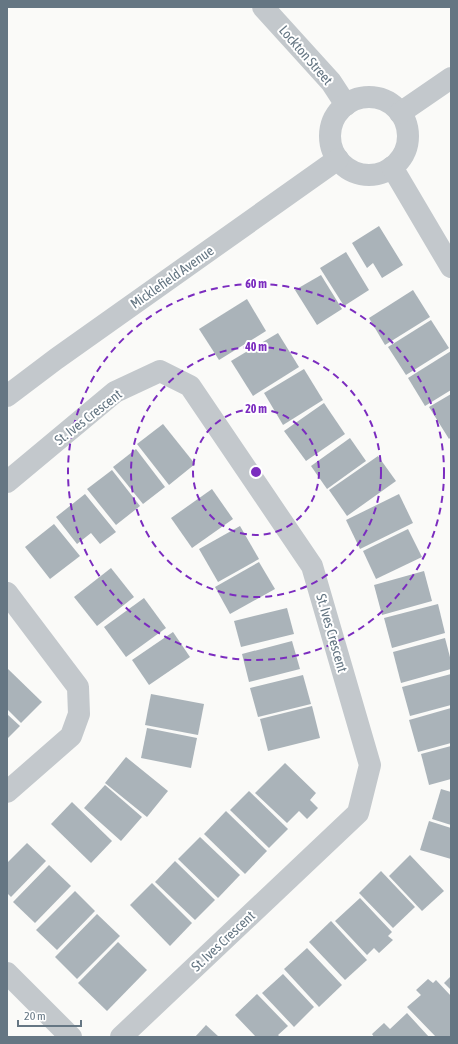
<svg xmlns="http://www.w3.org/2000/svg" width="458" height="1044" viewBox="0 0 458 1044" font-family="'Asap Condensed',sans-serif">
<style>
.building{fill:#aab3b9}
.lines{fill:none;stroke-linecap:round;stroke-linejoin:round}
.minor{stroke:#c3c8cc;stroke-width:22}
.ring{fill:none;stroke:#7b2cbf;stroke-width:2;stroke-dasharray:7 5}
.labels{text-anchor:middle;stroke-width:4;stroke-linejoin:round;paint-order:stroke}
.street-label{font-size:14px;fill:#657683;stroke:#fff}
.centre{fill:#7b2cbf;stroke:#fff;stroke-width:2}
.ring-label{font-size:12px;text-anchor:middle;font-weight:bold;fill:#7b2cbf;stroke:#fff;stroke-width:4;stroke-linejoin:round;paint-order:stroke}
</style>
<rect width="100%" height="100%" fill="#fafaf8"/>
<g class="building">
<polygon points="379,226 403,265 382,278 373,263 367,268 352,243"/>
<polygon points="346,252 369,290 344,306 320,268"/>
<polygon points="321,275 342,309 317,325 295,290"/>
<polygon points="413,290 430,317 385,345 369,318"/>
<polygon points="247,299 266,331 219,360 199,329"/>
<polygon points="431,320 449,348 406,375 388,347"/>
<polygon points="278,333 299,367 253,396 231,361"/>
<polygon points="451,351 451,390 425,406 408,378"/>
<polygon points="304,369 323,400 283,425 264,393"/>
<polygon points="451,394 451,437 449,439 429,407"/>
<polygon points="324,403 345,434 306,461 284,431"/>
<polygon points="163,424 195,464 169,485 137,444"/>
<polygon points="350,438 366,461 327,489 311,466"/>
<polygon points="136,449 165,487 143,504 113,467"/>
<polygon points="378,456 396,481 347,516 329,490"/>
<polygon points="112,470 140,506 116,525 87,489"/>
<polygon points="212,489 233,519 192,548 171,518"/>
<polygon points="85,494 116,532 100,544 91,533 77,544 56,517"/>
<polygon points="399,494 413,523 360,549 346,520"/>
<polygon points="54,524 80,556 50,579 25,547"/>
<polygon points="240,526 259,559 218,582 199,549"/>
<polygon points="408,529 422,557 376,579 363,551"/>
<polygon points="259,562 275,589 230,614 215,587"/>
<polygon points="111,568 134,597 97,626 74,597"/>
<polygon points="424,571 432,601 382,615 374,585"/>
<polygon points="144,598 166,628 126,657 104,627"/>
<polygon points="438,604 445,633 392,648 384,618"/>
<polygon points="287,608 294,634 241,647 234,621"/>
<polygon points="173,632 190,657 149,685 132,660"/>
<polygon points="445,638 451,661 451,669 401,683 393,652"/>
<polygon points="292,641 300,669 249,682 242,654"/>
<polygon points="7,668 42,702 21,723 7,709"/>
<polygon points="451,674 451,705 410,716 402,687"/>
<polygon points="303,675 311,704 258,717 250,688"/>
<polygon points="151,694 204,704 198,735 145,725"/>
<polygon points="312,706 320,738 268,751 260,719"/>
<polygon points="451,708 451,743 418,752 409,720"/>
<polygon points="7,714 20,726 7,739"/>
<polygon points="147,728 197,738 191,768 141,758"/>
<polygon points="451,746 451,779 429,785 421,754"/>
<polygon points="126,757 168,791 147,817 105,783"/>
<polygon points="285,763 316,793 310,800 318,808 307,819 299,811 287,823 255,793"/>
<polygon points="105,785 142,817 121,841 84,808"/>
<polygon points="441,789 451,792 451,825 432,819"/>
<polygon points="249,791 288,829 269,848 230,810"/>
<polygon points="72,802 112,841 91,863 51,824"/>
<polygon points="226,811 267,851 245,874 204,834"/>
<polygon points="429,821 451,828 451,859 420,850"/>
<polygon points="200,837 240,875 218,898 178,859"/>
<polygon points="27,843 46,861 11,897 7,893 7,863"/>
<polygon points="410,855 444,891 422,911 389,876"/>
<polygon points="175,861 215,900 195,920 155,882"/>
<polygon points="49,865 71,886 35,923 13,902"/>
<polygon points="381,871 415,907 393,928 359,893"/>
<polygon points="152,883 192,923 170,946 130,905"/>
<polygon points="75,891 95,911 57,950 36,930"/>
<polygon points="360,898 392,932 388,936 393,940 379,953 374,948 367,955 335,921"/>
<polygon points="97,914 120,936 77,979 55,957"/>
<polygon points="331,921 367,960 345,980 309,942"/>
<polygon points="118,942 147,970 107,1011 78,983"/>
<polygon points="307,948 342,985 319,1007 284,969"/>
<polygon points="283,974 314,1007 294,1027 262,993"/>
<polygon points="451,976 451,990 444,983"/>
<polygon points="428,979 433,983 436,980 451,996 451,1037 436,1037 407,1007 421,995 416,990"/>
<polygon points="257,994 288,1026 278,1035 280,1037 256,1037 235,1015"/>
<polygon points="407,1013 429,1037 374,1037 372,1034 384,1023 390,1029"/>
<polygon points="206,1025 219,1037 195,1037"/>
</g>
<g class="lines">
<g class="minor">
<polyline points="263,7 331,82 346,105"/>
<circle cx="369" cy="136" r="39"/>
<polyline points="400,113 451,78"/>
<polyline points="392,167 451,267"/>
<polyline points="7,396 56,359 338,159"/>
<polyline points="7,482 115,392 160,371 190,386 312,566 370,765 358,813 121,1037"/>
<polyline points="7,593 78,687 79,714 71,736 7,792"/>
<polyline points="7,973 71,1037"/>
</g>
</g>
<g class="ring">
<circle cx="256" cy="472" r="63"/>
<circle cx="256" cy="472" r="125"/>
<circle cx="256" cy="472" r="188"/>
</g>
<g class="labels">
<g class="street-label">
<text transform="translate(306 55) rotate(49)" y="5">Lockton Street</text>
<text transform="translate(172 277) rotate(-35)" y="5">Micklefield Avenue</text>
<text transform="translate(88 417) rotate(-38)" y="5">St. Ives Crescent</text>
<text transform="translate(332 633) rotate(74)" y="5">St. Ives Crescent</text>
<text transform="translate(223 941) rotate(-43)" y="5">St. Ives Crescent</text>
</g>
</g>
<circle cx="256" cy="472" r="6" class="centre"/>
<g class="ring-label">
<text x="256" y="288">60 m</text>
<text x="256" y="351">40 m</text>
<text x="256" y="413">20 m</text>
</g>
<rect width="458" height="1044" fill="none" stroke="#657683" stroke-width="16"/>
<path d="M18 1020v6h63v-6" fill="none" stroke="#657683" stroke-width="2"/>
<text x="24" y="1020" font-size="12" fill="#657683" stroke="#ffffff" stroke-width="3" paint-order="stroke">20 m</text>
</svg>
